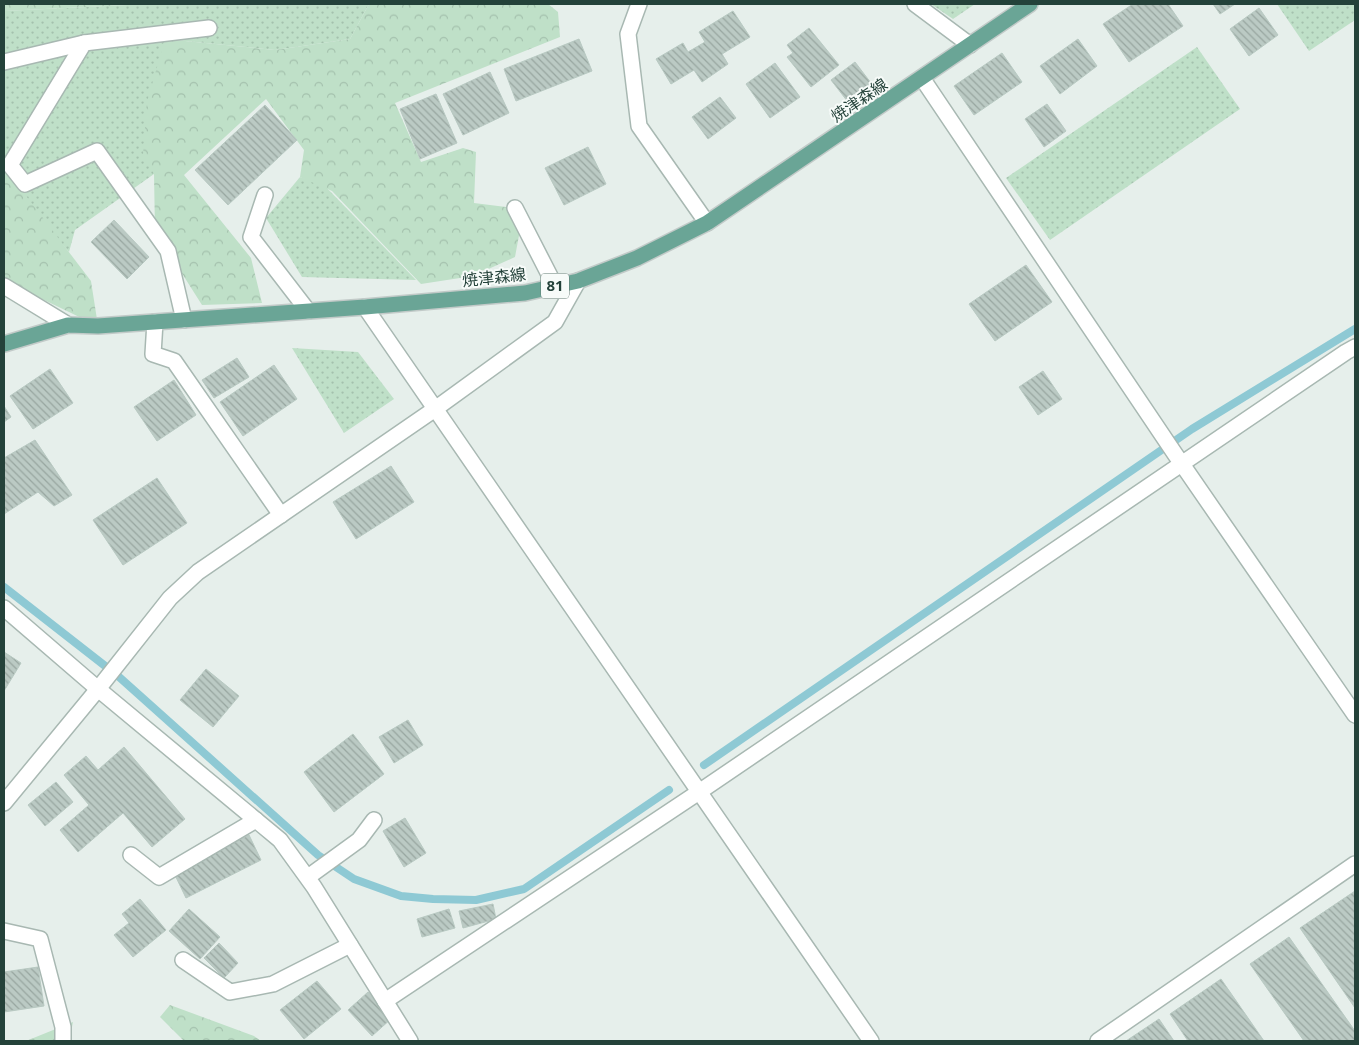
<svg xmlns="http://www.w3.org/2000/svg" width="1359" height="1045" viewBox="0 0 1359 1045" font-family="'Noto Sans','Noto Sans JP',sans-serif">
<style>
.grass{fill:url(#grass-dots)}
.forest{fill:url(#forest-crowns)}
.lines{fill:none;stroke-linecap:round;stroke-linejoin:round}
.stream{stroke:#8ec9d4;stroke-width:8}
.building{fill:url(#building-back-hatch);stroke:#b8c9c2}
.minor-casing{stroke:#a8b8b2;stroke-width:18}
.major-casing{stroke:#c2cac8;stroke-width:18}
.minor{stroke:#fff;stroke-width:15}
.major{stroke:#6aa596;stroke-width:15}
.labels{text-anchor:middle;stroke-width:4;stroke-linejoin:round;paint-order:stroke}
.shield{fill:#f7fbf9;stroke:#637a73;stroke-width:1}
.shield-label{font-size:15px;font-weight:bold;fill:#24423a}
.street-label{font-size:16px;fill:#24423a;stroke:#f7fbf9}
</style>
<defs>
<pattern id="grass-dots" width="8" height="8" patternUnits="userSpaceOnUse" patternTransform="scale(1.25)"><rect width="8" height="8" fill="#bfe0c8"/><path d="M2 2h.1M6 6h.1" fill="none" stroke="#a4c1ad" stroke-width="1.8" stroke-linecap="round"/></pattern>
<pattern id="forest-crowns" width="20" height="18" patternUnits="userSpaceOnUse" patternTransform="scale(1.25)"><rect width="20" height="18" fill="#bfe0c8"/><path d="M2 6a3 3 0 1 1 6 0M12 15a3 3 0 1 1 6 0" fill="none" stroke="#a4c1ad"/></pattern>
<pattern id="building-back-hatch" width="6" height="6" patternUnits="userSpaceOnUse" patternTransform="scale(1.25)"><rect width="6" height="6" fill="#bbcac4"/><path d="M-1 5l2 2M0 0l6 6M5-1l2 2" fill="none" stroke="#98a6a0"/></pattern>
</defs>
<rect width="100%" height="100%" fill="#e6efeb"/>
<g class="grass">
<polygon points="147,4 369,4 350,39 275,50 165,39 154,174 75,230 69,252 4,177 4,11"/>
<polygon points="931,4 975,4 953,19"/>
<polygon points="1277,4 1355,4 1355,20 1309,51"/>
<polygon points="1197,47 1240,109 1050,240 1006,178"/>
<polygon points="300,177 323,184 416,280 302,277 266,218"/>
<polygon points="292,348 358,352 394,399 344,433"/>
</g>
<g class="forest">
<polygon points="4,4 147,4 4,11"/>
<polygon points="369,4 548,4 558,12 560,37 395,103 421,162 463,148 476,152 474,203 515,208 520,230 515,257 473,276 421,284 332,191 300,177 304,150 266,99 184,175 251,258 262,303 202,305 155,231 154,174 143,155 147,102 165,39 275,50 350,39"/>
<polygon points="4,167 91,281 98,326 13,285 4,279"/>
<polygon points="170,1005 254,1036 261,1041 184,1041 160,1017"/>
<polygon points="73,1022 69,1041 26,1041"/>
</g>
<g class="lines">
<g class="stream">
<polyline points="4,587 118,676 318,855 354,879 401,896 433,899 476,900 524,889 669,790"/>
<polyline points="704,765 1192,429 1355,329"/>
</g>
</g>
<g class="building">
<polygon points="1133,4 1168,4 1183,26 1129,62 1103,24"/>
<polygon points="1213,4 1235,4 1220,14"/>
<polygon points="1259,8 1278,35 1249,56 1230,29"/>
<polygon points="733,11 750,37 722,54 728,64 702,82 694,70 671,84 656,59 683,43 688,52 705,42 699,32"/>
<polygon points="809,28 839,65 811,87 787,57 793,53 787,45"/>
<polygon points="579,39 592,71 516,101 504,69"/>
<polygon points="1078,39 1097,66 1060,94 1040,66"/>
<polygon points="1002,53 1022,82 974,115 954,86"/>
<polygon points="855,62 871,83 848,102 831,80"/>
<polygon points="775,63 800,97 770,118 746,84"/>
<polygon points="490,72 509,113 463,135 443,94"/>
<polygon points="436,94 457,143 420,159 400,109"/>
<polygon points="720,97 736,118 708,139 692,117"/>
<polygon points="1047,104 1066,131 1044,147 1025,119"/>
<polygon points="265,105 297,140 228,205 195,170"/>
<polygon points="588,147 606,184 564,205 545,168"/>
<polygon points="114,220 149,257 127,279 91,242"/>
<polygon points="1026,265 1052,302 995,341 969,304"/>
<polygon points="237,358 249,377 214,398 202,380"/>
<polygon points="274,365 297,399 243,436 220,402"/>
<polygon points="50,369 73,403 33,429 10,396"/>
<polygon points="1043,371 1062,399 1038,415 1019,387"/>
<polygon points="174,380 196,415 157,441 134,407"/>
<polygon points="4,406 11,417 4,422"/>
<polygon points="35,440 72,495 54,506 38,492 4,514 4,458"/>
<polygon points="391,466 414,502 356,539 333,502"/>
<polygon points="157,478 187,523 123,565 93,520"/>
<polygon points="4,652 21,663 4,691"/>
<polygon points="206,669 239,696 213,727 180,700"/>
<polygon points="408,720 423,745 394,763 379,737"/>
<polygon points="353,734 384,774 334,812 304,772"/>
<polygon points="124,747 185,819 152,847 123,813 78,852 60,830 89,805 64,775 86,756 98,770"/>
<polygon points="56,782 73,802 45,826 28,805"/>
<polygon points="405,818 426,853 404,867 383,831"/>
<polygon points="249,835 261,860 186,898 174,873"/>
<polygon points="1355,891 1355,1008 1300,928"/>
<polygon points="140,899 166,930 133,957 114,935 129,923 122,914"/>
<polygon points="493,904 496,919 463,928 459,911"/>
<polygon points="189,909 220,937 200,959 169,931"/>
<polygon points="449,909 455,928 422,937 417,919"/>
<polygon points="1289,937 1355,1031 1355,1041 1304,1041 1250,964"/>
<polygon points="219,943 238,963 224,978 204,958"/>
<polygon points="38,967 44,1006 4,1012 4,972"/>
<polygon points="1221,979 1264,1041 1188,1041 1170,1014"/>
<polygon points="317,981 341,1009 304,1039 280,1010"/>
<polygon points="368,992 392,1018 372,1036 348,1010"/>
<polygon points="1159,1019 1174,1041 1126,1041"/>
</g>
<g class="lines">
<defs>
<g id="minor">
<polyline points="639,4 628,34 639,126 707,223"/>
<polyline points="915,4 970,45"/>
<polyline points="4,62 84,43"/>
<polyline points="922,78 1175,454 1355,715"/>
<polyline points="265,195 251,237 308,311"/>
<polyline points="515,208 555,286"/>
<polyline points="4,286 68,325"/>
<polyline points="365,307 871,1041"/>
<polyline points="184,320 168,251 97,151 25,184 10,165 84,43 209,28"/>
<polyline points="155,322 153,354 174,361 281,515"/>
<polyline points="4,608 98,689 280,840 314,887 410,1041"/>
<polyline points="4,803 98,689 170,598 198,572 435,409 555,322 578,281"/>
<polyline points="131,855 159,877 256,820"/>
<polyline points="308,877 359,840 374,820"/>
<polyline points="4,931 40,939 63,1027 63,1041"/>
<polyline points="183,960 230,992 273,984 350,945"/>
<polyline points="385,1001 699,792 1346,352 1355,347"/>
<polyline points="1098,1041 1355,864"/>
</g>
<polyline id="major" points="4,344 68,325 98,326 365,307 525,293 578,281 637,258 707,223 1030,4"/>
</defs>
<use href="#minor" class="minor-casing"/>
<use href="#major" class="major-casing"/>
<use href="#minor" class="minor"/>
<use href="#major" class="major"/>
</g>
<g class="labels">
<rect class="shield" x="541" y="273.5" width="28" height="25" rx="4"/>
<g class="shield-label">
<text x="555" y="291">81</text>
</g>
<g class="street-label">
<text transform="translate(859 100) rotate(-34)" y="6">焼津森線</text>
<text transform="translate(494 277) rotate(-6)" y="6">焼津森線</text>
</g>
</g>
<rect width="1359" height="1045" fill="none" stroke="#24423a" stroke-width="10"/>
</svg>
